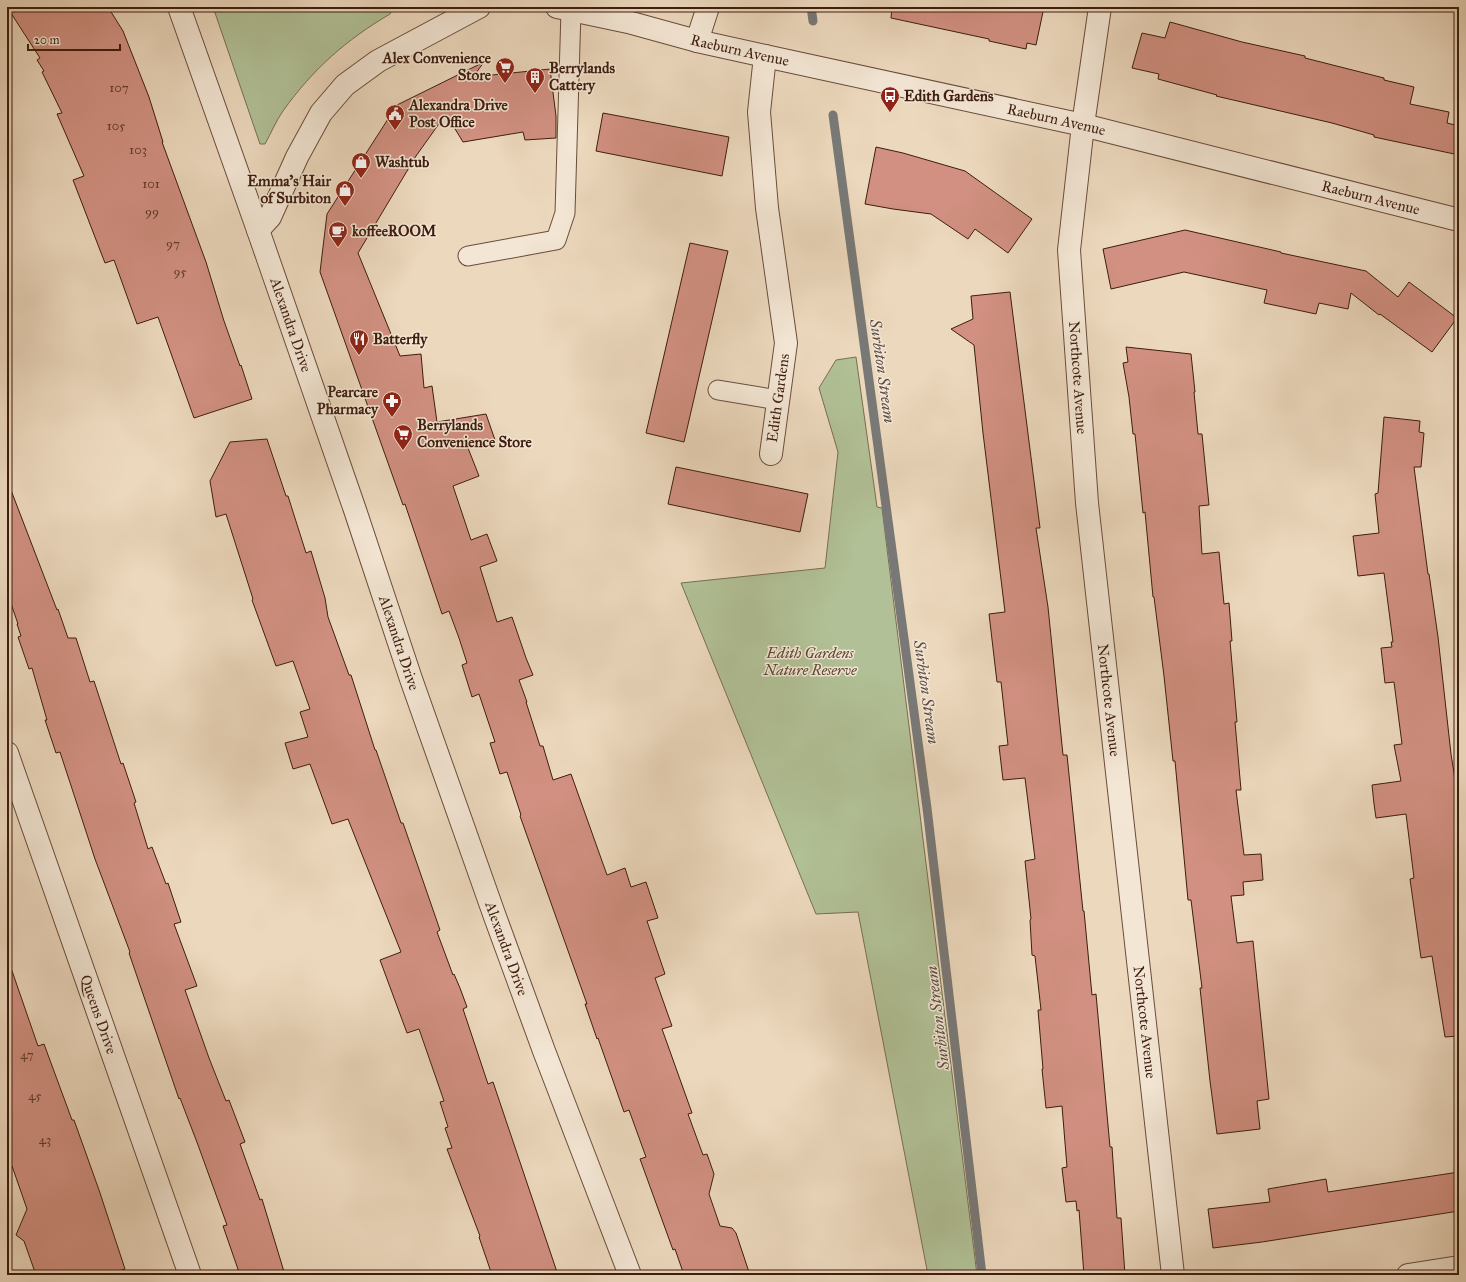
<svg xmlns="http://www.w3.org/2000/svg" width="1466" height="1282" viewBox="0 0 1466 1282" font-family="'IM FELL Great Primer',serif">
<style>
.green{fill:#b1c096;stroke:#786e52}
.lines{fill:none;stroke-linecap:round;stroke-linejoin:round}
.stream{stroke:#787977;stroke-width:9}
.building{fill:#d19081;stroke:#3e1d0f}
.service-casing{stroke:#6a4c3a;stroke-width:21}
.minor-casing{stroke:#6a4c3a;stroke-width:24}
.tertiary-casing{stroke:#6a4c3a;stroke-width:24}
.service{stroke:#f3e6d4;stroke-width:19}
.minor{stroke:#f3e6d4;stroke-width:22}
.tertiary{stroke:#f3e6d4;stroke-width:22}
.labels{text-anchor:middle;stroke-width:3;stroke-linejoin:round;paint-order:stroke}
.number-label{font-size:13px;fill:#633a2c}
.street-label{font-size:15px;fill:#3e1d0f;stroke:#f3e6d4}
.poi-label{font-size:15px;font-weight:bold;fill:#3e1d0f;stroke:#f3e6d4;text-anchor:start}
.park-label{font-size:15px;font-style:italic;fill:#5b4631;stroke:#f3e6d4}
.water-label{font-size:16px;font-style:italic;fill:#5b4b43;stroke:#f3e6d4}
</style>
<rect width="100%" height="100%" fill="#ecd8bd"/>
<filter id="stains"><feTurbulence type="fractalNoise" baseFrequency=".005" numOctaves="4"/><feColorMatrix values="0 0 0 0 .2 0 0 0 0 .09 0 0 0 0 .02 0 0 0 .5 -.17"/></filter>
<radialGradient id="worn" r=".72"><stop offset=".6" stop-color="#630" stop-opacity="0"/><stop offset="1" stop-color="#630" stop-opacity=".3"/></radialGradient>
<g class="green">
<path d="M213 7H375L391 11 390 14C346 40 313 69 283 111 276 121 271 133 265 144H260Z"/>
<polygon points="856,357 877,507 882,508 977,1275 928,1275 858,912 816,914 681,583 825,568 838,452 819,388 836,360"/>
</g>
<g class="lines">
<g class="stream">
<polyline points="811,7 813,21"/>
<polyline points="833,115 927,808 982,1275"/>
</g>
</g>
<g class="building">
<polygon points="7,7 108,7 123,31 149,97 163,142 162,142 206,262 224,321 240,366 241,365 252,399 194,418 158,317 137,324 114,260 105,263 73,180 84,176 57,114 62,113 42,72 44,71 37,60 40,58"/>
<polygon points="892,7 1044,7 1036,45 1027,43 1026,49 989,41 989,39 891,18"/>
<polygon points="1170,22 1242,42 1305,56 1305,58 1384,78 1384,80 1414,87 1410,104 1449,112 1447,123 1459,126 1459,155 1374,137 1374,135 1332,123 1216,96 1217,95 1158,79 1159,74 1132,68 1142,33 1165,38"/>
<polygon points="484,62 473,77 550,69 556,116 556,138 525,140 523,132 463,142 446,114 416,156 358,253 400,356 421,354 424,388 432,386 437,422 486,414 495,440 468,448 479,476 453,486 471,540 487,534 497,561 480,567 497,622 512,617 526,658 533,675 519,680 527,702 526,702 540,746 543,746 553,780 571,774 607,875 625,868 631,887 646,882 658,918 647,921 665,974 655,978 672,1026 662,1029 692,1113 688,1114 703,1155 707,1154 714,1174 709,1194 720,1226 732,1228 736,1233 750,1275 684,1275 675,1249 673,1250 640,1159 646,1157 629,1110 624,1112 598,1038 597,1039 585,1004 587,1004 520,816 521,815 507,772 500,774 490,743 495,742 479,694 472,697 462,665 467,663 459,638 449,611 442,614 405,504 403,505 320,272 327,214 397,105"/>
<polygon points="603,113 729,137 722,176 596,151"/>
<polygon points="876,147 903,153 965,171 1032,219 1008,253 975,229 968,239 931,214 893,209 865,204"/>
<polygon points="1185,230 1281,252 1281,253 1366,271 1398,297 1409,282 1457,318 1432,352 1380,314 1379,315 1351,293 1348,309 1319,303 1316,314 1264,303 1267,290 1184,272 1111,289 1103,249"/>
<polygon points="690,243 728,251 684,442 646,433"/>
<polygon points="1010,292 1040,528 1036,528 1048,607 1063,755 1067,755 1083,911 1084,911 1092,995 1096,994 1110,1147 1112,1147 1117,1218 1121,1218 1125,1275 1084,1275 1079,1210 1077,1211 1076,1201 1066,1202 1062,1168 1067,1167 1062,1106 1046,1108 1042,1069 1043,1069 1038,1010 1041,1010 1035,956 1032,955 1030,920 1031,919 1025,861 1035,859 1025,778 1003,780 999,746 1008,745 1001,682 997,682 989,614 1005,612 983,433 974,345 951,329 973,319 971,296"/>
<polygon points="1126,347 1191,354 1195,392 1194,392 1198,434 1202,434 1209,505 1199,506 1202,554 1219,552 1224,604 1229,603 1232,641 1230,641 1237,722 1235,722 1241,790 1236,790 1244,855 1261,854 1263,880 1243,882 1244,895 1231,896 1237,943 1253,941 1269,1099 1257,1101 1260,1129 1217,1134 1210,1081 1200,988 1202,988 1191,900 1188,900 1175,761 1173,761 1164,676 1154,597 1153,597 1145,512 1143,513 1135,434 1133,434 1129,397 1123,363 1128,362"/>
<polygon points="1384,417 1420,421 1419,432 1424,433 1421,467 1414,467 1428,574 1429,574 1438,637 1451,754 1459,804 1459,1036 1445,1037 1432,956 1421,958 1410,879 1414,878 1406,814 1376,818 1374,804 1372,785 1401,781 1394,745 1402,744 1394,682 1385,683 1381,648 1392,647 1391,642 1393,642 1384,573 1358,576 1353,536 1379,533 1375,494 1378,493"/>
<polygon points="267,439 286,496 288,496 306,553 311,551 325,598 328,617 349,675 351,675 375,750 376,750 401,823 403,823 440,930 437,932 453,975 454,974 460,988 467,1007 463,1009 488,1084 493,1082 558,1275 492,1275 479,1237 480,1236 447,1149 452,1148 445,1128 448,1127 440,1102 444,1101 419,1029 407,1033 380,960 401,952 363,857 348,819 332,824 310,764 293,769 285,743 308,737 300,712 310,709 293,661 276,666 252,600 253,599 226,514 216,517 210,481 230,442"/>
<polygon points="676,467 808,494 800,532 668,504"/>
<polygon points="7,485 9,485 57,610 58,609 68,638 76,638 90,682 94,681 121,764 123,763 136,802 134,803 148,849 152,847 166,884 168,883 181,922 174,924 197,986 185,990 209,1058 226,1101 229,1100 245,1142 240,1144 260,1200 262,1199 285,1275 240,1275 223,1226 227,1225 198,1145 180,1098 179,1099 129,953 130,952 95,859 60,752 56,753 45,720 47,720 32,668 29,669 18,637 21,636 17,624 18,624 7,592"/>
<polygon points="11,968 38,1046 44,1044 72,1120 74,1120 99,1190 125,1269 106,1275 36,1275 24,1241 16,1235 27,1209 12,1166 7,1168 7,969"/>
<polygon points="1459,1172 1459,1211 1262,1242 1213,1248 1208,1209 1270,1202 1268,1189 1326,1179 1328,1192"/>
</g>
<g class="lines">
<defs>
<g id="service">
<polyline points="468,256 556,240 565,213 571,10"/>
<polyline points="718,390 778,400"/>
</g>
<g id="minor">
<path id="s1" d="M1100 7 1083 125 1069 250 1087 503 1173 1275"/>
<polyline points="697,41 708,7"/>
<polyline points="765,56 759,112 767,208 786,343 771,454"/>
<path id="s2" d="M7 753 190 1275"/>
<polyline points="1408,1275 1459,1267"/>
</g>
<g id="tertiary">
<path id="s3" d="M179 7 258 230 355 510 411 679 494 914 544 1051 630 1275"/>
<path id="s4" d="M557 7 628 22 697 41 765 56 1083 125 1459 220"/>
<polyline points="258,230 270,217 297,157 321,113 345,85 378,61 479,7"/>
</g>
</defs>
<use href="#service" class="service-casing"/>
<use href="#minor" class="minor-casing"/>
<use href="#tertiary" class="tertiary-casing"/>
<use href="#service" class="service"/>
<use href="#minor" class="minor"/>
<use href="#tertiary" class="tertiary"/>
</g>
<defs>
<symbol id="supermarket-pin" viewBox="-11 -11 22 30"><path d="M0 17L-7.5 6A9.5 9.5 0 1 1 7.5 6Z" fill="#8f2418" stroke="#f3e6d4"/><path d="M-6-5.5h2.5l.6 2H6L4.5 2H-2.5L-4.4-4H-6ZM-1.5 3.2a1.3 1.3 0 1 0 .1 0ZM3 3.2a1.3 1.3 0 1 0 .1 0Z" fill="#fff"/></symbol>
<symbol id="building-pin" viewBox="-11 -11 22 30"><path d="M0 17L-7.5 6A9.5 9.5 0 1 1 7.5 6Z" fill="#8f2418" stroke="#f3e6d4"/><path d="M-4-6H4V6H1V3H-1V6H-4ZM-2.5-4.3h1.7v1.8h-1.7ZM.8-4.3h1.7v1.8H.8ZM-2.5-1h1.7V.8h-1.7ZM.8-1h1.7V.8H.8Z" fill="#fff"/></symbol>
<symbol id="bus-pin" viewBox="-11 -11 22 30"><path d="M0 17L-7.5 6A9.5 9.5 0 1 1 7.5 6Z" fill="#8f2418" stroke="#f3e6d4"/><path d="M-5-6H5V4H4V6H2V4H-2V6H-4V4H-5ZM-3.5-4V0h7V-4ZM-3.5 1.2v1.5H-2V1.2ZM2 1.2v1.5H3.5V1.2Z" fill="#fff"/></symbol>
<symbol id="civic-pin" viewBox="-11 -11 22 30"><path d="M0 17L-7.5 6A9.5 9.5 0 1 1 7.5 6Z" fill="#8f2418" stroke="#f3e6d4"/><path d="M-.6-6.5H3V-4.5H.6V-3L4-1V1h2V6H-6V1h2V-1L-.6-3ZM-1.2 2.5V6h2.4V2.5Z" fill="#fff"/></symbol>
<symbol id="shop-pin" viewBox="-11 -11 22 30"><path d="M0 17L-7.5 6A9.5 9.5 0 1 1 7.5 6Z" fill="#8f2418" stroke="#f3e6d4"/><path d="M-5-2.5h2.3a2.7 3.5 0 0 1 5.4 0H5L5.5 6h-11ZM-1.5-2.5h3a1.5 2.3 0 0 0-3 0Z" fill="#fff"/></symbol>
<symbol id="cafe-pin" viewBox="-11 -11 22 30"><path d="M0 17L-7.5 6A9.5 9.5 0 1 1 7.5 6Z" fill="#8f2418" stroke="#f3e6d4"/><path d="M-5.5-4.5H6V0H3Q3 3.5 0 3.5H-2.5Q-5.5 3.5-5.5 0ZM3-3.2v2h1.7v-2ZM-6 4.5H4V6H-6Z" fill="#fff"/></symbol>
<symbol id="restaurant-pin" viewBox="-11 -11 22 30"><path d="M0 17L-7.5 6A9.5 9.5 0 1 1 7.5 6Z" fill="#8f2418" stroke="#f3e6d4"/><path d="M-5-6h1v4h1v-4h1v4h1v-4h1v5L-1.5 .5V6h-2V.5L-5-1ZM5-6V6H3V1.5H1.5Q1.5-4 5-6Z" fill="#fff"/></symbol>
<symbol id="pharmacy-pin" viewBox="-11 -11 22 30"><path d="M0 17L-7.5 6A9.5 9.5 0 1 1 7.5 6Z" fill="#8f2418" stroke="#f3e6d4"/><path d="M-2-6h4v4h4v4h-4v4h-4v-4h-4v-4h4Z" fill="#fff"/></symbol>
</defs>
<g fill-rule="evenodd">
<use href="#supermarket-pin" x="494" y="56" width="22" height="30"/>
<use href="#building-pin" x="524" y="66" width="22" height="30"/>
<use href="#bus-pin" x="879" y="85" width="22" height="30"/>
<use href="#civic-pin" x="384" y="103" width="22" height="30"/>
<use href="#shop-pin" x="350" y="151" width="22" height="30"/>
<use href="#shop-pin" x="334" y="179" width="22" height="30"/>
<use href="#cafe-pin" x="327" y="220" width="22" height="30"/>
<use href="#restaurant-pin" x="348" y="328" width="22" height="30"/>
<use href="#pharmacy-pin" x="381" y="390" width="22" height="30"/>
<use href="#supermarket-pin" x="392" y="423" width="22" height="30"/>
</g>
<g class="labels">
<g class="number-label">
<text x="119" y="92">107</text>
<text x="116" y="130">105</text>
<text x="138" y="154">103</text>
<text x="151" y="188">101</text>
<text x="152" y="216">99</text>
<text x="173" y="248">97</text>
<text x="180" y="276">95</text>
<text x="27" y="1059">47</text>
<text x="35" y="1100">45</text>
<text x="45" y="1144">43</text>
</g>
<g class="street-label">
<text dy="5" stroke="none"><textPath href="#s4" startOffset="188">Raeburn Avenue</textPath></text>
<text dy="5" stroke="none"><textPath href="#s4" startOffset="512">Raeburn Avenue</textPath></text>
<text dy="5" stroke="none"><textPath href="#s4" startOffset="836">Raeburn Avenue</textPath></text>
<text dy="5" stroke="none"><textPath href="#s3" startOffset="337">Alexandra Drive</textPath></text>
<text dy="5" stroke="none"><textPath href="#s1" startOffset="373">Northcote Avenue</textPath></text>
<text transform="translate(778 398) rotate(-82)" y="5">Edith Gardens</text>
<text dy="5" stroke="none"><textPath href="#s3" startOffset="673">Alexandra Drive</textPath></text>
<text dy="5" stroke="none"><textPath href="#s1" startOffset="697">Northcote Avenue</textPath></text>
<text dy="5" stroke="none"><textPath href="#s3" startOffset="997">Alexandra Drive</textPath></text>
<text dy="5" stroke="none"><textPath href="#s2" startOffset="277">Queens Drive</textPath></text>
<text dy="5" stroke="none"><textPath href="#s1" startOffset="1021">Northcote Avenue</textPath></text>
</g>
<g class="poi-label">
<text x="491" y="63" text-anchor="end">Alex Convenience<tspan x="491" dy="17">Store</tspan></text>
<text x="549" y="73">Berrylands<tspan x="549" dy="17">Cattery</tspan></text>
<text x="904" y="101">Edith Gardens</text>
<text x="409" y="110">Alexandra Drive<tspan x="409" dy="17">Post Office</tspan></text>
<text x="375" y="167">Washtub</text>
<text x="331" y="186" text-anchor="end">Emma's Hair<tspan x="331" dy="17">of Surbiton</tspan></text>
<text x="352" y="236">koffeeROOM</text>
<text x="373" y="344">Batterfly</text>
<text x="378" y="397" text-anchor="end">Pearcare<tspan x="378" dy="17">Pharmacy</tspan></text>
<text x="417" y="430">Berrylands<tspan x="417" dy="17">Convenience Store</tspan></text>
</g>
<g class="park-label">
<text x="810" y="658">Edith Gardens<tspan x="810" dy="17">Nature Reserve</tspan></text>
</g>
<g class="water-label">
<text transform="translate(883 371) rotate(82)" y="6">Surbiton Stream</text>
<text transform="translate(927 692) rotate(82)" y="6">Surbiton Stream</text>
<text transform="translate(937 1018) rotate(-97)" y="6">Surbiton Stream</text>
</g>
</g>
<rect width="1466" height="1282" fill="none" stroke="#ecd8bd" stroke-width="24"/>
<rect x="8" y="8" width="1450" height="1266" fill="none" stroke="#3e1d0f" stroke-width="2"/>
<rect x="12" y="12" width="1442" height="1258" fill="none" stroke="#3e1d0f"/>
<path d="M28 44v6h92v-6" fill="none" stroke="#3e1d0f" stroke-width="2"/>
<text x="34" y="44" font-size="12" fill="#3e1d0f" stroke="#f3e6d4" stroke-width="3" paint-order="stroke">20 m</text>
<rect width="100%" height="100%" filter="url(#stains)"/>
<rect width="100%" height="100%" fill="url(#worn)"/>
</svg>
